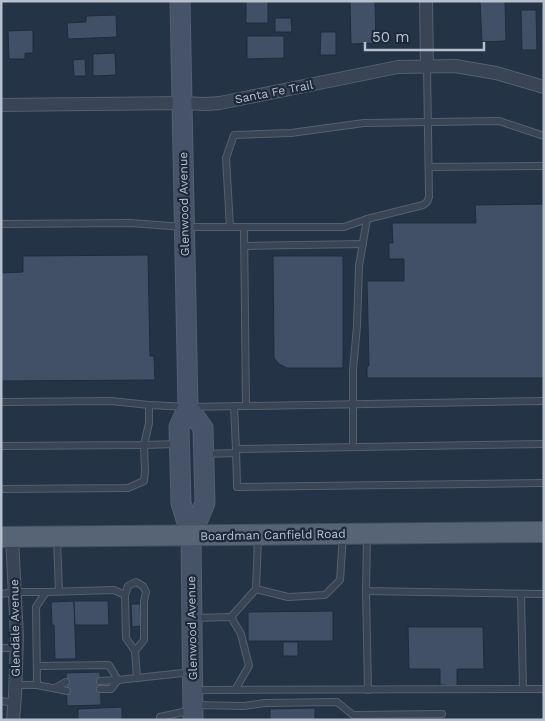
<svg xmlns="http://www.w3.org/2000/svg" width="545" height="721" viewBox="0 0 545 721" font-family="'Work Sans',sans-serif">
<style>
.building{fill:#415066;stroke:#202c3c}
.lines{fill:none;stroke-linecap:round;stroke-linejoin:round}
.lane-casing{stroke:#55606f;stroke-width:8}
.street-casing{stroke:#55606f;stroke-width:14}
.secondary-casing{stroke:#55606f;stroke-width:21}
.primary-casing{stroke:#434e5e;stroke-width:22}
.lane{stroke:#394555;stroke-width:6}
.street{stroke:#394555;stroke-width:12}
.secondary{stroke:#475368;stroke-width:19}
.primary{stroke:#576475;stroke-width:20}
.labels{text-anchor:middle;stroke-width:4.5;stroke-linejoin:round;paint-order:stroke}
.street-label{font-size:12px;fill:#b7c0ce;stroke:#1e2a3b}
</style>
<rect width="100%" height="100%" fill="#243346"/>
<g class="building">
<rect x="246" y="1" width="22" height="22"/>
<polygon points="350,1 375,1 376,43 351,44"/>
<polygon points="480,1 505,1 506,41 482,42"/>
<polygon points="521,10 536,10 537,50 522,50"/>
<polygon points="116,15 117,37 68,39 67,23 86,22 86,16"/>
<polygon points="275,18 291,18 292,32 275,32"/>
<polygon points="33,30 33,53 25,53 25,59 9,59 8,31"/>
<polygon points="321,32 336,32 336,55 320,55"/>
<polygon points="247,36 284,36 284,58 247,59"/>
<polygon points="115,53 116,75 93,76 93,54"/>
<polygon points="85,59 86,76 74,76 73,60"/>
<polygon points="544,204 544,378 367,378 367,366 369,366 367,281 404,281 404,259 389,259 389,243 393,243 392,223 476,223 475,205"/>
<polygon points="148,255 150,356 154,356 155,380 1,381 1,273 23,272 23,256"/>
<polygon points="273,256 343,256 343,368 287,368 279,364 274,358"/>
<polygon points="74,601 76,659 55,659 54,625 52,625 51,602"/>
<polygon points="74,601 108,601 109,625 75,625"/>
<polygon points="131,604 140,604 141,626 132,627"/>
<polygon points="333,611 333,641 248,641 248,612"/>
<polygon points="408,627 483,627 484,669 457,669 457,686 440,685 440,669 409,669"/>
<rect x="283" y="642" width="15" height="14"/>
<polygon points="100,672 101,705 67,706 66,673"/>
<polygon points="122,707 122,720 78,720 78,709"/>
<polygon points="315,708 315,720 263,720 270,719 270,709"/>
</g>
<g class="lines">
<defs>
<g id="lane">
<polyline points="429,167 544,166"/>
<polyline points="1,224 130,223 184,227 344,227 367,219 423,205 427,202 429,197 427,66"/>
<polyline points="230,227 226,158 234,135 291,133 364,123 499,121 544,136"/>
<polyline points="244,227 246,406"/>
<polyline points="245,246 363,244"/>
<polyline points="1,402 111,401 149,405 188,407 544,401"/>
<polyline points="234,406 236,449"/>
<polyline points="544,444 236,449 237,487 544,483"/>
<polyline points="1,446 144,445 149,423 149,405"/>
<polyline points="353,447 353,370 357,326 359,266 367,219"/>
<polyline points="205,454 236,453"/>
<polyline points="1,489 128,488 144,481 145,471 144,445 177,444"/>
<polyline points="367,535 366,591 544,594"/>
<polyline points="258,538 256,589 288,597 325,595 340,580 343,535"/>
<polyline points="57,540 59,591"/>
<polyline points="366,591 368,690"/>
<polyline points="1,594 15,592 46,592"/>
<polyline points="521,594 523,689"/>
<polyline points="231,617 256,589"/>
<polyline points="193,618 231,617 241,634 249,666 235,690"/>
<polyline points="1,648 16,648"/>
<polyline points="135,651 144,640 144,601 146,592 143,586 136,582 128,586 125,595 126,638 135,651 137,678"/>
<polyline points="37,666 109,665 118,680 192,672"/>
<polyline points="100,681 118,680"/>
<polyline points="15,685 37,685 36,607 46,592 114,590 125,595"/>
<polyline points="37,685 67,691"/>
<polyline points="55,688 66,682"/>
<polyline points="100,689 111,689 118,680"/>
<polyline points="194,690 544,689"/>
<polyline points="1,701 14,703"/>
<polyline points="194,705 244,706 265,703 337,702 353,715 442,714"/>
<polyline points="160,720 160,717 192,710"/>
</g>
<g id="street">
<polyline points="426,1 427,66"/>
<polyline points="1,105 182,103 206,104 220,103 398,67 455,66 496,73 544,87"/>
<polyline points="12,537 17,637 15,696 13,720"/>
</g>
<g id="secondary">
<polyline points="180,1 188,407 179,427 181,503 191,536 193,720"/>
<polyline points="188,407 203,428 205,503 191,536"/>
</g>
<polyline id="primary" points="1,537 544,532"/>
</defs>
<use href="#lane" class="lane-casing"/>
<use href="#street" class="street-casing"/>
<use href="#secondary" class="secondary-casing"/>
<use href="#primary" class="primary-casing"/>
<use href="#lane" class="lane"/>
<use href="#street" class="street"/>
<use href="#secondary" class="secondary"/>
<use href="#primary" class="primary"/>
</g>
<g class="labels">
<g class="street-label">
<text transform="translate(274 92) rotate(-11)" y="4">Santa Fe Trail</text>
<text transform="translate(184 204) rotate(-91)" y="4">Glenwood Avenue</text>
<text transform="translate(273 535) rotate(-1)" y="4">Boardman Canfield Road</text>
<text transform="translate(15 628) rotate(-91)" y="4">Glendale Avenue</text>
<text transform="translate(192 628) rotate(-91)" y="4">Glenwood Avenue</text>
</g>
</g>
<rect width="545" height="721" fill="none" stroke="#b7c0ce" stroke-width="5"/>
<path d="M365 42v8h119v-8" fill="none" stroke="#b7c0ce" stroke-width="2.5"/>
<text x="372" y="42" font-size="15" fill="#b7c0ce" stroke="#1e2a3b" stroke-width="4" paint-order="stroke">50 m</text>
</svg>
